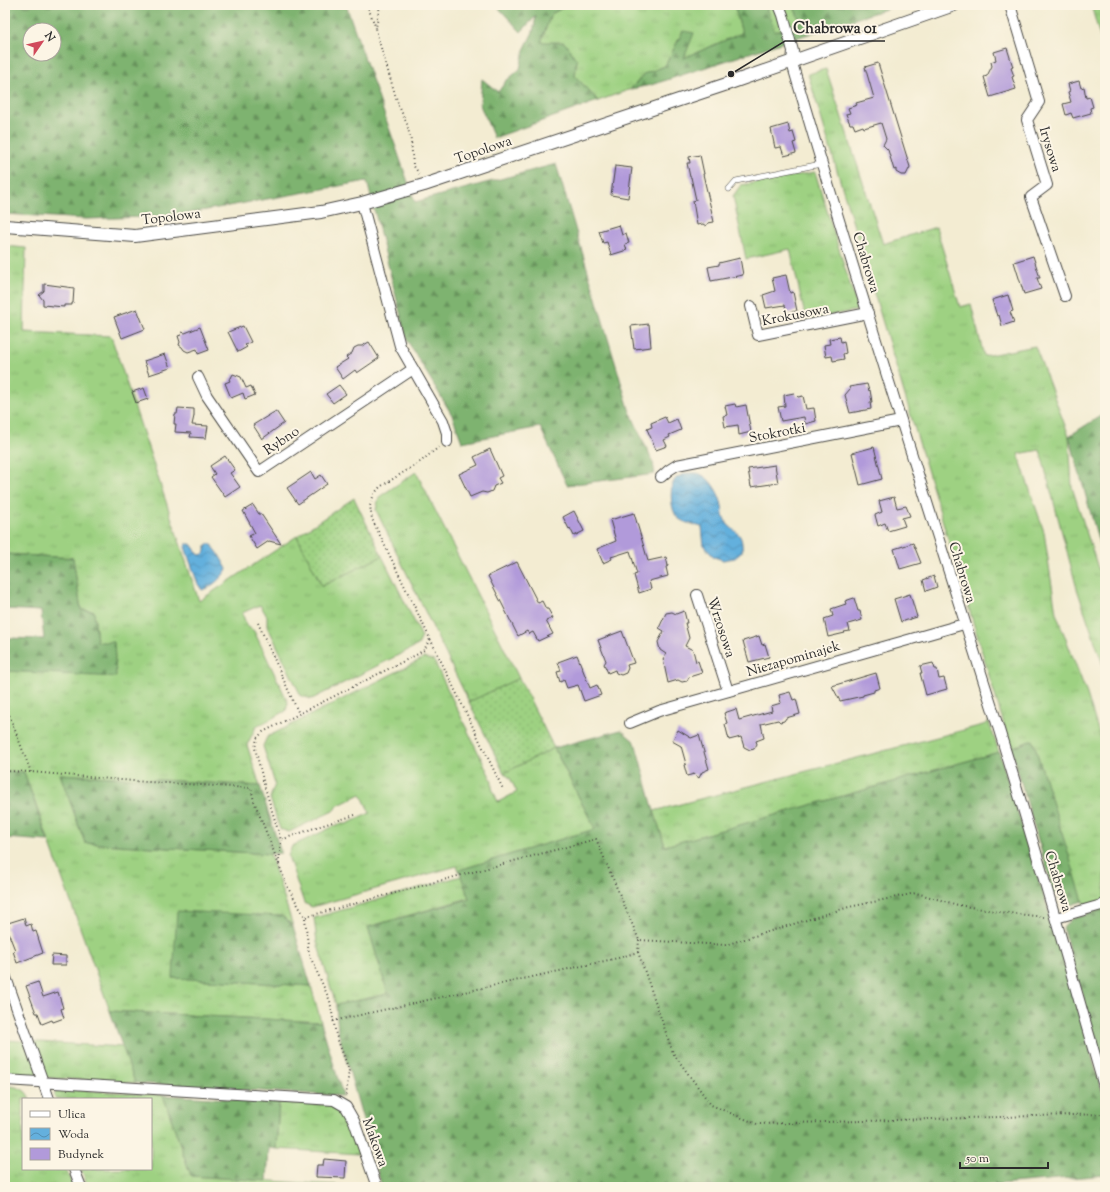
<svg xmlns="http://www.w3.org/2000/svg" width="1110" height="1192" viewBox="0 0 1110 1192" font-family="'Sorts Mill Goudy',serif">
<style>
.grass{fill:url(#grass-tufts);stroke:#647e56}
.forest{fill:url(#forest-firs);stroke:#546f4e;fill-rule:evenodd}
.garden{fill:url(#garden-dots);stroke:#647e56}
.water{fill:url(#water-waves);stroke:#486e84}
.building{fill:#b19ada}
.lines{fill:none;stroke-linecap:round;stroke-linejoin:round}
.service-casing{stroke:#494844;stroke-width:6}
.minor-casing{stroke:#494844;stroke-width:12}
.tertiary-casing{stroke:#494844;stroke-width:14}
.path{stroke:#494844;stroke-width:2;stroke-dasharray:1 3;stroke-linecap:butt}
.service{stroke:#fff;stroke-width:5}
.minor{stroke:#fff;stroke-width:10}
.tertiary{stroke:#fff;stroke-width:12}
.labels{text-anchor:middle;stroke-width:4;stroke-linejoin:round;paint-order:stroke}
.street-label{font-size:14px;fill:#2b2b2b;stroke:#fcf5e5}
.leader{fill:none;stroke:#2b2b2b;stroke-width:1.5}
.callout-dot{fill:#2b2b2b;stroke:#fcf5e5;stroke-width:1.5}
.callout-label{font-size:15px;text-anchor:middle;font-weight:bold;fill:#2b2b2b;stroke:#fcf5e5;stroke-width:4;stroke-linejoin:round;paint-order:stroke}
</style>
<defs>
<pattern id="grass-tufts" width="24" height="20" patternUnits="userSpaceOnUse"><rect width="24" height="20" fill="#9ed182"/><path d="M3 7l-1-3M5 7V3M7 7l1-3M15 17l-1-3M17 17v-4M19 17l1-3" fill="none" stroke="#88b470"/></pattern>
<pattern id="forest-firs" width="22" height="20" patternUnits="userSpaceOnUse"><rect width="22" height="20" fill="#7eb370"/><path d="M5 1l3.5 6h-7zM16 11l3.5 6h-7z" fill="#67925c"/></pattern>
<pattern id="garden-dots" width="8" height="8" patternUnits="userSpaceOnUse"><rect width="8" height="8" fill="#9ed182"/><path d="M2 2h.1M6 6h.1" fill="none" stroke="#88b470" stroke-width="1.8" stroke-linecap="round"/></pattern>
<pattern id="water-waves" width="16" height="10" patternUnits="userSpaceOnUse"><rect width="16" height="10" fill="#64b0dd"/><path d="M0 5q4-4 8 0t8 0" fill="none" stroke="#538fb3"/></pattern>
</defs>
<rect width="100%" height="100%" fill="#fcf5e5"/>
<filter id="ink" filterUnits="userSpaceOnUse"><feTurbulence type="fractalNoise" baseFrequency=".025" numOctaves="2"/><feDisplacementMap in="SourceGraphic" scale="8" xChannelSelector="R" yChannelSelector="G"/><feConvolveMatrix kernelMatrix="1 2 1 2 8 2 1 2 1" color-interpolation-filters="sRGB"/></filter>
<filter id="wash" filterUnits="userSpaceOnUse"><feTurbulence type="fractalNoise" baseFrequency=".012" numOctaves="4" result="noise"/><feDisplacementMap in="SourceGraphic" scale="16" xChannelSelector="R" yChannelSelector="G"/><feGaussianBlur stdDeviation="0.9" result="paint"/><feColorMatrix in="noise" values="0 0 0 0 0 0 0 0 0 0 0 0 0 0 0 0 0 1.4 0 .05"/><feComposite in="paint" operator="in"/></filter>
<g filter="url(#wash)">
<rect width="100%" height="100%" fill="#f3ecd2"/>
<g class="grass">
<polygon points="568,5 734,5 742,33 684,58 683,31 665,66 644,74 631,89 598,101 575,76 577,60 541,42 551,14"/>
<polygon points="765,5 793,5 801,23 774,32"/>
<polygon points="1091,5 1105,5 1105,54"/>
<polygon points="826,69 883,244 936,227 960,307 971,304 984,356 1035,346 1069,436 1072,487 1105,590 1105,671 1077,589 1040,450 1018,454 1044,532 1056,613 1087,694 1105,753 1105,910 1087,915 1033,740 1011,748 808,74"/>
<polygon points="815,172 858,310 806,320 790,249 746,259 733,196 741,185"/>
<polygon points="5,246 26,248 24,332 111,336 199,601 297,536 322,586 382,556 422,637 418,645 312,699 301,696 267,625 267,616 260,605 242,613 247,626 254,631 288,702 286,711 256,727 247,745 260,786 60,774 85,843 270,854 293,926 282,916 173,978 311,986 321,1022 110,1011 24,772 5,771 5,671 116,676 97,642 94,611 81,610 73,558 5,554"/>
<polygon points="416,472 519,678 469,702 376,510 379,497"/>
<polygon points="424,658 434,661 492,781 492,788 498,802 517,792 510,778 504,773 554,748 595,829 459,870 457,866 312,907 304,903 288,856 292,846 339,824 347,824 370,813 361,794 339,805 333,811 289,832 280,829 270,798 275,784 263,746 267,737"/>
<polygon points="989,722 999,752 665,846 654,811 983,725"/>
<polygon points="461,876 469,898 368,927 388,994 336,1005 317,942 314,918"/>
<polygon points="5,1040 123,1047 135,1083 5,1075"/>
<path d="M5 1086C16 1086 26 1088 30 1099H23V1169H66L73 1187H5Z"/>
<polygon points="59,1089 163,1095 191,1176 369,1187 88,1187 81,1169 151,1169 151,1099 55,1099 54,1095"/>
<polygon points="279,1102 337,1105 349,1118 359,1154 276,1149"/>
</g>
<g class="forest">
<path d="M5 5H346L415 202 556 164 629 409 653 463 655 474 567 485 540 427 462 442 452 415 407 340 367 181 173 216 86 219 5 214ZM30 30H54V54H30Z"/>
<polygon points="496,5 568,5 551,14 541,42 564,42 577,60 575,76 598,101 494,138 480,105 482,79 498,92 506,81 520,69 524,50 533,32 536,16 521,32"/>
<polygon points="734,5 765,5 775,32 801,23 793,5 898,5 651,85 631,89 644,74 665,66 683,31 694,33 684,58 742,33"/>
<polygon points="1105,413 1105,564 1069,436"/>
<polygon points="5,554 73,558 81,610 94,611 97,642 114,642 116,677 5,671 5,638 44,639 41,611 5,609"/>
<polygon points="621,730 635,742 654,811 665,846 999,752 1051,919 1105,1101 1105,1175 964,1187 382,1187 338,1031 336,1005 388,994 368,927 469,899 459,870 595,829 554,748"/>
<polygon points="1033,740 1083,901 1067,906 1053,890 1011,748"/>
<polygon points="5,771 24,772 48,841 5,838"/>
<polygon points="60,774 260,786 281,853 270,854 85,843"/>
<polygon points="1105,910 1105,1072 1063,928 1071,919"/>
<polygon points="177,911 282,916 293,926 311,986 173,978"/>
<polygon points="110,1011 321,1022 343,1096 135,1083"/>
<polygon points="163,1095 279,1102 276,1149 269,1148 267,1181 191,1176"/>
</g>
<g class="garden">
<polygon points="354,498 382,556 322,586 297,536"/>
<polygon points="519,678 554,748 504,773 469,702"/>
</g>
<g class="water">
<path d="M687 473C692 473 698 472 702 475 712 480 720 495 722 506 723 510 722 514 724 518 731 534 744 528 742 552L735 558 723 560 714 557 704 546 702 527C695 525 684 523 678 518 671 512 669 489 674 481 676 477 683 475 687 473Z"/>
<path d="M186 544H191L199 555 204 554 207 544H211L218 553 227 569C221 579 213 586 202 590L198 584 185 547Z"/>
</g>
<g id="blocks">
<g class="building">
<polygon points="1007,48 1013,67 1011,68 1014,76 1012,77 1016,89 990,97 984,77 987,76 992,66 991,62 996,60 994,52"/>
<polygon points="878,63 910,167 906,175 901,175 896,172 896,169 894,170 888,150 883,145 886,139 881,123 864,128 863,126 855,129 853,124 850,124 846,114 850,113 848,108 857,105 856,103 874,98 865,67"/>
<polygon points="1079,81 1081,88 1084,87 1086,98 1090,97 1093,107 1090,108 1091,113 1073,118 1071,113 1066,115 1063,104 1071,102 1068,92 1070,91 1068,84"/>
<polygon points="788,124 790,133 793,132 796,142 793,143 796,153 784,156 781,147 775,148 771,129"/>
<polygon points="700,155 704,174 703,174 714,222 708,223 706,226 703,224 697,225 693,201 696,200 691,177 690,177 687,163 690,163 689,157"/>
<polygon points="615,166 632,168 628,198 611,195"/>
<polygon points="619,225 622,235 626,233 629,243 625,244 627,250 611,255 607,242 603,243 599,231"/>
<polygon points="1033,256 1040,278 1037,278 1041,289 1024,294 1014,262"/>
<polygon points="740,258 743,275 711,281 708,267 719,265 719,263"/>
<polygon points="786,275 790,293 793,292 797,311 787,313 785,305 766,308 763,295 775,291 772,278"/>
<polygon points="44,284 74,288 73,303 72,303 72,305 64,305 64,307 43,305 43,300 39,295 44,291"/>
<polygon points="1008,295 1013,311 1010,312 1014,322 1002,326 999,315 997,316 992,300"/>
<polygon points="137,309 145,329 122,338 114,317"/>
<polygon points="649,324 651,347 634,349 631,326"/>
<polygon points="243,326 251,342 245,345 247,347 238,352 228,332"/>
<polygon points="200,327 209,350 198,354 197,349 188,352 184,350 182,347 179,345 180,342 178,336 181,335 182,332 185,333"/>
<polygon points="840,337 841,342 844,341 846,353 843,354 844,359 833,361 832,356 826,357 824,345 830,344 829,339"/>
<polygon points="369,342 379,358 357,373 355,370 343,379 335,367 348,359 346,357 352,353 354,348 358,346 362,346"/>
<polygon points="165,354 170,368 149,375 144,361"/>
<polygon points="233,374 241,377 246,388 251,386 255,395 245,399 243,393 231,398 225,383 230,381 229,379 231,378"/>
<polygon points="867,384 869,391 870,390 872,402 870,402 871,409 850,413 845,395 850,389 849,387"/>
<polygon points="339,385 346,394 333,403 326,394"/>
<polygon points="144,388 148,399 136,403 132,392"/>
<polygon points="794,393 798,397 803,396 806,409 814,408 816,421 805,424 804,417 781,421 778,407 785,406 784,395"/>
<polygon points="735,404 736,407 746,405 751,432 739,435 738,425 725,427 723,416 727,415 725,406"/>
<polygon points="178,408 194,409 194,416 192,425 208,426 206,438 190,437 191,433 175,432 176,424 174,424 175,414 177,414"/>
<polygon points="276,411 284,423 262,439 253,425"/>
<polygon points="665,417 668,423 677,419 681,430 669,435 670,437 664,440 667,446 656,450 647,429 652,427 651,423"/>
<polygon points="874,447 882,479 860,485 852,453"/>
<polygon points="490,449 502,476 498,478 501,483 494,486 492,491 487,493 482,492 470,497 459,474 478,465 474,457"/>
<polygon points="225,456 235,470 230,473 240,487 225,497 211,477 215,474 210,466"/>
<polygon points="775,465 778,483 751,487 748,469"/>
<polygon points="311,472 315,479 321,475 327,484 298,504 287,488"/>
<polygon points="894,497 897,508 906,506 910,516 902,518 905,526 888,531 885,523 878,526 875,515 882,512 879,501"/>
<polygon points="253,505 259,514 261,514 281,544 269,541 257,549 249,536 255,533 243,511"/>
<polygon points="574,511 584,531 574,536 570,528 569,529 563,517"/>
<polygon points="634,513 648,561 666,557 668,566 666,567 668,576 649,581 651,589 639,593 634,575 637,574 630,551 611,557 612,559 603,563 597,549 616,541 610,520"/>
<polygon points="913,543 921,563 900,569 894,549"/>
<polygon points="517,562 538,603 542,601 546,609 548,609 553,618 546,621 553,634 538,641 533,632 529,634 527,631 518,636 488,576"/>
<polygon points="934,576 937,587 926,591 923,580"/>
<polygon points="910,594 917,617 901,622 894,599"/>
<polygon points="854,598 858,611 860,611 862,620 848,624 850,631 844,632 845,633 828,637 824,619 833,616 831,609 846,604 845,601"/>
<polygon points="684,611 687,623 685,623 689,638 685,646 693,650 696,662 698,661 702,673 689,677 687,681 682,682 678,680 668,683 663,659 666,654 660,650 658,642 664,631 659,628 666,613 672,612 676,614"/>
<polygon points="622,631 634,663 627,665 628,668 626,673 621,675 616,673 615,670 608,673 604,664 606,661 598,640"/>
<polygon points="759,636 762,645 765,644 769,657 749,662 743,641"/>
<polygon points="577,655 590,688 597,685 601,695 584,701 578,685 567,688 564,680 560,682 557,672 561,671 558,662"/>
<polygon points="933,663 935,669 937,669 939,679 944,678 947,689 926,695 920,673 922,673 920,666"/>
<polygon points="876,673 880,688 874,690 874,692 863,695 863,696 840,701 832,686"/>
<polygon points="790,692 793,700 796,699 800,714 786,718 784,721 780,722 778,720 761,724 764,738 756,741 757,744 754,749 750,750 744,747 741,737 729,740 725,724 727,723 724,713 736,709 739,720 772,711 771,706 781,703 779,695"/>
<polygon points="678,730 691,738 699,735 709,769 702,772 699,778 694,774 687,776 684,765 686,764 681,746 672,741"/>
<polygon points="24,918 26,926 31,924 33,932 36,931 43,953 17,963 13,951 15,950 6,927 9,926 8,923"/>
<polygon points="52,955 66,956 66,965 51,965"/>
<polygon points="38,982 43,997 58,992 63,1008 61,1009 64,1018 53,1022 52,1020 42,1024 38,1013 36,1013 26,986"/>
<polygon points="324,1159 346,1161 345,1178 316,1177 317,1165 323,1165"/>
</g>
</g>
</g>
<g filter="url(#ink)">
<use href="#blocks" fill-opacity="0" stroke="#494844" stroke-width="1"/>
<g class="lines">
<defs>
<polyline id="service" points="729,189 736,181 821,164"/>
<g id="minor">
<path d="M779 5 783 15 793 51 792 63C856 282 926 499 995 717 1034 841 1069 966 1105 1090"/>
<polyline points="1010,5 1039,102 1027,120 1047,185 1031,197 1065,296"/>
<polyline points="362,203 400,346 443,421 447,433 447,442"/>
<polyline points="751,306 758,335 868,313"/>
<polyline points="198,377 207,396 259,472 413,369"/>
<polyline points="661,477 669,470 677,465 901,421"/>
<polyline points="697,595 728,691"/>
<polyline points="630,723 659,711 964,624"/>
<polyline points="1056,918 1105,904"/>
<polyline points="5,975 49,1099"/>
<polyline points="5,1080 334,1100 346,1107 354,1121 377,1187"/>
<polyline points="74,1169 81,1187"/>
</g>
<polyline id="tertiary" points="5,226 135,236 321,212 362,203 424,185 727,84 954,5"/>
</defs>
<use href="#service" class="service-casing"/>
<use href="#minor" class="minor-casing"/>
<use href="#tertiary" class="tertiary-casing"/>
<g class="path">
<polyline points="367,5 376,28"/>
<polyline points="380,5 376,28 378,38 398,104 407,124 411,141 413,165 420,175"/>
<polyline points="439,447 420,462 380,487 374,494 370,506 372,519 503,789"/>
<polyline points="258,623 299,714"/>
<polyline points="5,704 31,772"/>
<polyline points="5,771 31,772 133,781 251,788 254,801 288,888 305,917 596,839 639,940 725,945 849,907 916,893 958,905 1000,912 1044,917"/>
<polyline points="355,815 317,827 281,840 265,788 255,748 257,738 263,732 416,655 424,650 430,639"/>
<polyline points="279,864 281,840"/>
<polyline points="305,918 309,954 330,1001 336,1035 349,1070 346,1096"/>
<polyline points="638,952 673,1053 711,1105 757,1124 1105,1114"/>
<polyline points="333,1021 618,958 638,952 639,940"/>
</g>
<use href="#service" class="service"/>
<use href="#minor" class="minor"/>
<use href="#tertiary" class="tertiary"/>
</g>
</g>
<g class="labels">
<g class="street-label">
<text transform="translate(483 149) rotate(-19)" y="5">Topolowa</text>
<text transform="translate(1051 149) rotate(73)" y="5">Irysowa</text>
<text transform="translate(171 216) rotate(-7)" y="5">Topolowa</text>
<text transform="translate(867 262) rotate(73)" y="5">Chabrowa</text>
<text transform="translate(795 314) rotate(-11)" y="5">Krokusowa</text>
<text transform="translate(777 432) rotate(-11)" y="5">Stokrotki</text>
<text transform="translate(281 440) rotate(-34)" y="5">Rybno</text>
<text transform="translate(963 572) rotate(73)" y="5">Chabrowa</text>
<text transform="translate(722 627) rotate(72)" y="5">Wrzosowa</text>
<text transform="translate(793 658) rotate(-16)" y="5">Niezapominajek</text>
<text transform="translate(1059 881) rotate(73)" y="5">Chabrowa</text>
<text transform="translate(376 1142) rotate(70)" y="5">Makowa</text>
</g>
</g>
<path class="leader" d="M731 74L785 41H885"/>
<circle class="callout-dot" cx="731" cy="74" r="4"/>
<g class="callout-label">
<text x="835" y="33">Chabrowa 01</text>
</g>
<rect width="1110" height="1192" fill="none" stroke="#fcf5e5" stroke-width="20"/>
<rect x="22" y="1098" width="130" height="72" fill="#fcf5e5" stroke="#a8a49b"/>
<rect x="30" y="1111" width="20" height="6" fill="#ffffff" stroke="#a8a49b"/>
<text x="58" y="1118" font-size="12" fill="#2b2b2b">Ulica</text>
<rect x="30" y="1128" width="20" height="12" fill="url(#water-waves)" stroke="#a8a49b"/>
<text x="58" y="1138" font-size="12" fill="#2b2b2b">Woda</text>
<rect x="30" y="1148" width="20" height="12" fill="#b19ada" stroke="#a8a49b"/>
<text x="58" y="1158" font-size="12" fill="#2b2b2b">Budynek</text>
<g transform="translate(42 42) rotate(56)"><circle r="19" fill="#fcf5e5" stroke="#a8a49b"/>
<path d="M0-3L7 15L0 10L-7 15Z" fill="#d1495b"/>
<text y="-6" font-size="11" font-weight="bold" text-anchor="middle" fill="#2b2b2b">N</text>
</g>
<path d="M960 1162v6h88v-6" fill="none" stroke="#2b2b2b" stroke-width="2"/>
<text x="966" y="1162" font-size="12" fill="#2b2b2b" stroke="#fcf5e5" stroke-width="3" paint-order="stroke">50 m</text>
</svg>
